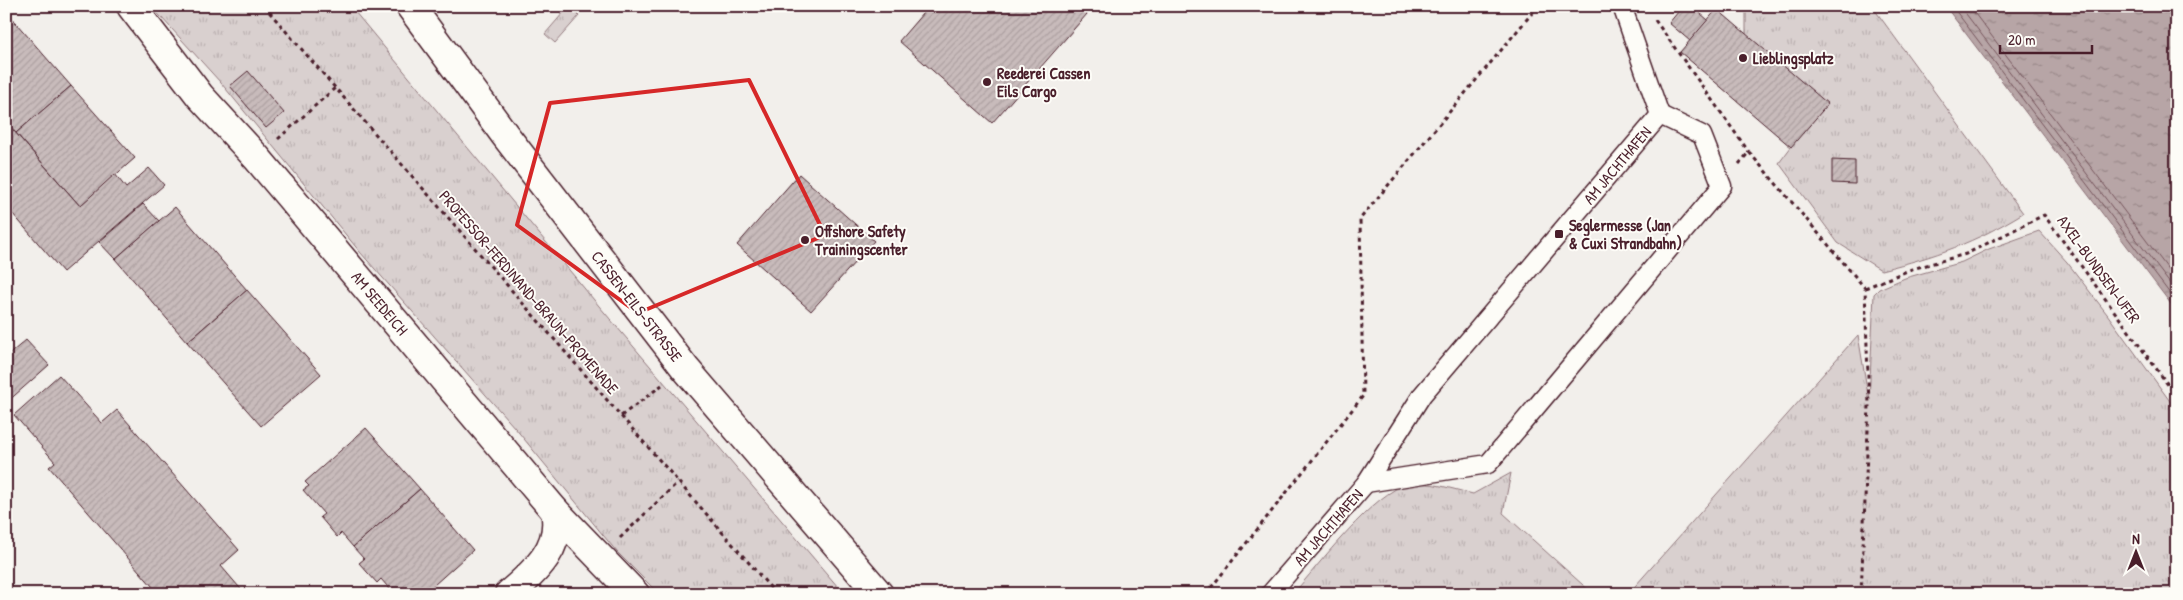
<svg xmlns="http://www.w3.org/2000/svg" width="2183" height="600" viewBox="0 0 2183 600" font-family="'Patrick Hand',sans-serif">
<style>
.grass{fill:url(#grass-tufts);stroke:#92787d}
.water{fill:url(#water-ripples);stroke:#8b6f75}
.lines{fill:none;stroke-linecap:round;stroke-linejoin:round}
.shore{stroke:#76555c;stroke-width:1}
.building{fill:url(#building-hatch);stroke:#4a1f2b}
.lane-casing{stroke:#4a1f2b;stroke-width:21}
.street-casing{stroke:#4a1f2b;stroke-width:31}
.path{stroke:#4a1f2b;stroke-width:3;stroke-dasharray:4 4;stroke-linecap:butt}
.lane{stroke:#fdfcf7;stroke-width:18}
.street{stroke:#fdfcf7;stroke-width:28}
.marked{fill:none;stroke:#d62828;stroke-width:4;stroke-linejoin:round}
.poi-dot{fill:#4a1f2b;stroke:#fdfcf7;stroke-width:2}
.labels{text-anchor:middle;stroke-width:4;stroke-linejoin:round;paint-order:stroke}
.poi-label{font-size:16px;font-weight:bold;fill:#4a1f2b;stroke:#fdfcf7;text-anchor:start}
.street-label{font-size:16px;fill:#4a1f2b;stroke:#fdfcf7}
</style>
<defs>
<pattern id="grass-tufts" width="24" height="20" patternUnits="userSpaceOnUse" patternTransform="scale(1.25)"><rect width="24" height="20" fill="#d9d0cf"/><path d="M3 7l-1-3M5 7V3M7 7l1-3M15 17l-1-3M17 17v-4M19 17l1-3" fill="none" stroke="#bcb2b2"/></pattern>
<pattern id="water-ripples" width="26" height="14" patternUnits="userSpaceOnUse" patternTransform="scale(1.25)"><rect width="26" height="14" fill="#b7a5a6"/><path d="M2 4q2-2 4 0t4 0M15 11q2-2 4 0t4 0" fill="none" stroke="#978687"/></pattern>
<pattern id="building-hatch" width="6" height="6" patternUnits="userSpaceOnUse" patternTransform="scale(1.25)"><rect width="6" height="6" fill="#c8bbbb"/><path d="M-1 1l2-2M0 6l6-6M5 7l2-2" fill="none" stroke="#ada0a1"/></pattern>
</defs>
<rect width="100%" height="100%" fill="#f2efeb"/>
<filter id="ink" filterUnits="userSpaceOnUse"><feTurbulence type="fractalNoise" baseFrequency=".02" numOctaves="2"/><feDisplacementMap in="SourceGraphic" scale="10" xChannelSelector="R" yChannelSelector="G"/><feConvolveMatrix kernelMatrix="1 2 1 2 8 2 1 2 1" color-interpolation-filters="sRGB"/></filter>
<g filter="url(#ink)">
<g class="grass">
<polygon points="151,6 350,6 599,306 844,594 659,594 617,552 515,428 360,252 221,83"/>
<polygon points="569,6 579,16 555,43 545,34"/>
<path d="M1746 6H1872L2023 213C1974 243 1937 256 1881 270L1838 243 1779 163 1791 147 1746 35Z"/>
<polygon points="2039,231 2067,262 2107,314 2177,411 2177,594 1628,594 1858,335 1869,401 1874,294 1879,289 1905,278 1962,262 1989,249"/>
<path d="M1511 473 1503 513 1593 594H1293C1317 567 1375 490 1409 484 1430 481 1452 489 1473 494Z"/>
</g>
<polygon class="water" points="1945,6 2177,6 2177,312"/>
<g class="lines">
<g class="shore">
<polyline points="1952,6 2177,303"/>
<polyline points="1960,6 2177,293"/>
<polyline points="1969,6 2177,281"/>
</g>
</g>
<g class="building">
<polygon points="929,6 1094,6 992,123 899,41"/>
<polygon points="1683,6 1692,6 1708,20 1690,41 1669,23"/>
<polygon points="1717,9 1828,104 1791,147 1680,52"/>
<polygon points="9,15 71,86 16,133 6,122 6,17"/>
<polygon points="248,71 284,113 266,128 230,86"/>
<polygon points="71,86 135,158 80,206 16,133"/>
<polygon points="6,122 80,206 115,174 126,188 149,168 164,185 63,272 6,206"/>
<polygon points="1832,160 1855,161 1855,184 1832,183"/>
<polygon points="799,174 874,241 811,311 737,245"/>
<polygon points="143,204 159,221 115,259 99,242"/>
<polygon points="175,207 247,290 187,342 115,259"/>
<polygon points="247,290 321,374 261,426 187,342"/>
<polygon points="26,340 49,365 6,403 6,357"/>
<polygon points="59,375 102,423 117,410 239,550 221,566 245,594 159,594 49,467 55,462 14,415"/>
<polygon points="366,428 420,489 353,547 341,533 337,537 320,517 324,514 303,490 309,486 305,482"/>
<polygon points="420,489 473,550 424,594 394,594 381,579 377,583 359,563 364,559 353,547"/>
</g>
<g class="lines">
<defs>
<g id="lane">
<polyline points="1622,6 1660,115"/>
<polyline points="1366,483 1488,464 1722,186 1702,135 1660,115"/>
<polyline points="1270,594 1366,483 1422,395 1660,115"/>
</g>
<g id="street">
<polyline points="131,6 200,96 257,158 555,511 635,594"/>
<polyline points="410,6 505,135 685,368 879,594"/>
<path d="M509 594C534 572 563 548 555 511"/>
</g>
</defs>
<use href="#lane" class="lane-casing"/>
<use href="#street" class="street-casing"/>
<g class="path">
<polyline points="264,6 776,594"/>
<polyline points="2164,6 2177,23"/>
<polyline points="1655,20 1749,152"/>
<polyline points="278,139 335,88"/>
<polyline points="1739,164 1749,152 1865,288 1869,405 1861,594"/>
<polyline points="1865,288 1912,269 1966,254 2044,215 2177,397"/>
<polyline points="621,416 662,385"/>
<polyline points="620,538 678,482"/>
<polyline points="1206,594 1363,396 1360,219 1538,6"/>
</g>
<use href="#lane" class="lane"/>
<use href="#street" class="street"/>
</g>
</g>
<path class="marked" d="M749 80 825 235 638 313 517 225 550 103Z"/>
<g class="poi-dot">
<circle cx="1743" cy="58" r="5"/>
<circle cx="987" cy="82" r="5"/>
<rect x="1554" y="229" width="10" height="10" rx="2.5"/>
<circle cx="805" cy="240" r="5"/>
</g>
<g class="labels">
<g class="poi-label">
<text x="1753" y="64">Lieblingsplatz</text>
<text x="997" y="79">Reederei Cassen<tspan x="997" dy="18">Eils Cargo</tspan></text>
<text x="1569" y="231">Seglermesse (Jan<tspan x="1569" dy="18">&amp; Cuxi Strandbahn)</tspan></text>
<text x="815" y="237">Offshore Safety<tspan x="815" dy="18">Trainingscenter</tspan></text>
</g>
<g class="street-label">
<text transform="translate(1617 165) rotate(-50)" y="6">AM JACHTHAFEN</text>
<text transform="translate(2099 269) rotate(54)" y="6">AXEL-BUNDSEN-UFER</text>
<text transform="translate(529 292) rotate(49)" y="6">PROFESSOR-FERDINAND-BRAUN-PROMENADE</text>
<text transform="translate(380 303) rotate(50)" y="6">AM SEEDEICH</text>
<text transform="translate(637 306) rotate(52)" y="6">CASSEN-EILS-STRASSE</text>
<text transform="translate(1328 527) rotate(-49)" y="6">AM JACHTHAFEN</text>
</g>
</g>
<rect width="2183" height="600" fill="none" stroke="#fdfcf7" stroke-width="25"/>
<rect x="12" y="12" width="2158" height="575" fill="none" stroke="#4a1f2b" stroke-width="2" filter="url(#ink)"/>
<g transform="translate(2136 552)" stroke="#fdfcf7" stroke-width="4" paint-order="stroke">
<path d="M0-4L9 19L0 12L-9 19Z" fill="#4a1f2b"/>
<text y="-8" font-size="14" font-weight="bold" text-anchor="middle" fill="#4a1f2b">N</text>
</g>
<path d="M2000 45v8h92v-8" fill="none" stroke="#4a1f2b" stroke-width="2.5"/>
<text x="2008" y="45" font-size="15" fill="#4a1f2b" stroke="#fdfcf7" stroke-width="4" paint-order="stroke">20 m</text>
</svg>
